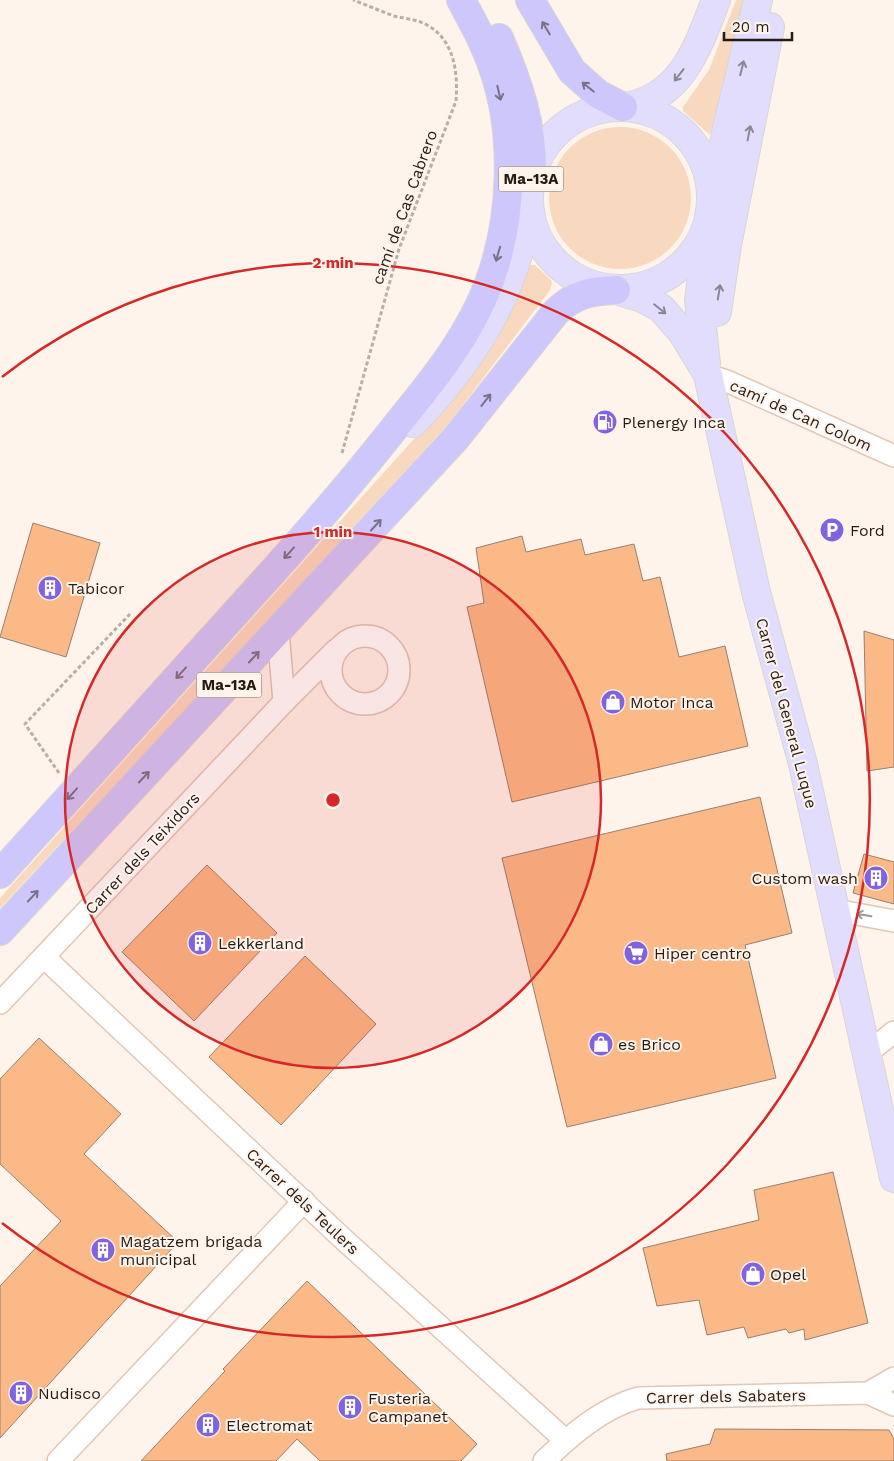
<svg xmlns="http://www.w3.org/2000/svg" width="894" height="1461" viewBox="0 0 894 1461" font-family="'Work Sans',sans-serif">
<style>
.green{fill:#f9d8c0}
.building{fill:#fab987;stroke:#98806e}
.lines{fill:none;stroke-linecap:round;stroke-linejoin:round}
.minor-casing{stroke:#e1c7b4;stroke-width:24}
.major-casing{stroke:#d8d6d5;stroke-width:30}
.highway-casing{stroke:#d8d6d5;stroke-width:30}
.path{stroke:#b9afa7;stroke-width:3;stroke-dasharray:4 2.5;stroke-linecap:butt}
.minor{stroke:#fff;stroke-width:21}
.major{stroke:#e2ddfd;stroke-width:28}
.highway{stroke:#cec7fc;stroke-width:28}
.oneway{stroke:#797188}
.oneway2{stroke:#8c8694}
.oneway3{stroke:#9c9895}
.ring{fill:none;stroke:#d62828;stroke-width:2.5}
.labels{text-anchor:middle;stroke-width:4;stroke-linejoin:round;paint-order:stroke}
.shield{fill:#fff4ec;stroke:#665c55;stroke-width:1}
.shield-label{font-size:15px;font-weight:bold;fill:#241b14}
.street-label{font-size:16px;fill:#241b14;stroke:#fff4ec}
.poi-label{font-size:16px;fill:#241b14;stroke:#fff4ec;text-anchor:start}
.centre{fill:#d62828;stroke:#fff4ec;stroke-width:2.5}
.ring-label{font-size:15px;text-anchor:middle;font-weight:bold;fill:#d62828;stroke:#fff4ec;stroke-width:4;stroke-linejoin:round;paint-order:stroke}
</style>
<rect width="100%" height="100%" fill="#fff4ec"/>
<g class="green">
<polygon points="736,0 748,0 710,135 683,111 683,107 709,70"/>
<circle cx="620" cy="198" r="71"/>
<polygon points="530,265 535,265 551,280 552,283 550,290 450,422 186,709 0,908 0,898 433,418"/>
</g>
<g class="building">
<polygon points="33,523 100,543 66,657 0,637"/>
<polygon points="522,536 526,552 581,539 585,555 634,544 643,581 660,577 679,657 725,646 748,746 512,802 467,607 484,603 476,548"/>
<polygon points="864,631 894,640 894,767 867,771"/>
<polygon points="760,797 792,933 745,945 776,1078 567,1127 502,858"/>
<polygon points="864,854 894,862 894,904 853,893"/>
<polygon points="207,865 277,933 194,1021 122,952"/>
<polygon points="305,956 376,1024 281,1125 209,1057"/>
<polygon points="39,1038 121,1114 84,1154 178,1242 0,1438 0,1286 61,1221 0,1164 0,1079"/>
<polygon points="833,1172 868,1323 805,1340 804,1329 789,1333 786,1329 748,1338 744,1327 707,1335 699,1300 657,1306 643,1248 759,1220 754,1190"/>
<polygon points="307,1281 477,1444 461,1461 320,1461 297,1439 276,1461 141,1461 225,1371 223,1369"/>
<polygon points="715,1429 889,1430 894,1439 894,1461 667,1461 666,1454 710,1444"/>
</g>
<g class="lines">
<defs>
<g id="minor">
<polyline points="708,375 729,382 894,456"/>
<polyline points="278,631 284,702"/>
<circle cx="365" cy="670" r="34"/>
<polyline points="835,910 894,921"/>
<polyline points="45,958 341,1237 565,1440"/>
<polyline points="0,1003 284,702 336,650"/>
<polyline points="866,1054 894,1032"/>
<polyline points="868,1393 894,1378"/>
<polyline points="58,1461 304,1201"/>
<path d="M544 1461C571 1435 602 1408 638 1398L868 1393 894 1405"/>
</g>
<g id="major">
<circle cx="620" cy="198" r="91"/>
<path d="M626 107C682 97 698 47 716 0"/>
<polyline points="715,190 727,128 758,0"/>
<polyline points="616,290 642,298 661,308 682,332 708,375 756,592 803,764 894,1178"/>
<polyline points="717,312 727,245 770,27"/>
<polyline points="706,364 699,300 707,235"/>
<path d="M413 423C469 365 517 293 527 211"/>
</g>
<g id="highway">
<polyline points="530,0 572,71 598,94 623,107"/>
<path d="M499 38C518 82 533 125 532 174"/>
<path d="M0 874C92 772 184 670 276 568 319 520 360 472 400 421 434 379 470 335 489 283 513 219 516 132 493 68 485 44 473 22 461 0"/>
<path d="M0 931 456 438 556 312C574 294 591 291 616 290"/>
</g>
</defs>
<use href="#minor" class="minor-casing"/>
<use href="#major" class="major-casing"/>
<use href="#highway" class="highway-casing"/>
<g class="path">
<path d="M342 453 399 249 456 101C458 74 455 40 427 25 417 19 405 19 394 16 380 11 367 5 353 0"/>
<polyline points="59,773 25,724 130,614"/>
</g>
<use href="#minor" class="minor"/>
<use href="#major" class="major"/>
<use href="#highway" class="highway"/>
</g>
<defs><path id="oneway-shaft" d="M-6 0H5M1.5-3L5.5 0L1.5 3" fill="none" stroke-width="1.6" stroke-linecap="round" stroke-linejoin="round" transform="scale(1.25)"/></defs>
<g class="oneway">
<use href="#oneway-shaft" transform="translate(546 28) rotate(-121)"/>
<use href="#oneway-shaft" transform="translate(588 87) rotate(-141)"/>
<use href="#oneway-shaft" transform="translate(499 93) rotate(77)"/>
<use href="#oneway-shaft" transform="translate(498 254) rotate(106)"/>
<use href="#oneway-shaft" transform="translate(486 400) rotate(-52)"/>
<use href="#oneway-shaft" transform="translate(376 525) rotate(-47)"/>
<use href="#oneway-shaft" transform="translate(289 553) rotate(132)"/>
<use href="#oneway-shaft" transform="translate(254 657) rotate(-47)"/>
<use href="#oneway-shaft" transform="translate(181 673) rotate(132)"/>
<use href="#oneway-shaft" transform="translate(144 777) rotate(-47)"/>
<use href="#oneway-shaft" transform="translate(72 794) rotate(132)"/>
<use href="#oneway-shaft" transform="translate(33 896) rotate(-47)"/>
</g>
<g class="oneway2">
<use href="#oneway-shaft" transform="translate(742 68) rotate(-76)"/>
<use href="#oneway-shaft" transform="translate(679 75) rotate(128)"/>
<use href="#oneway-shaft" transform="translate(749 133) rotate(-79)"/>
<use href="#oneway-shaft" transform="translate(719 292) rotate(-81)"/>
<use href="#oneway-shaft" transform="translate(660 309) rotate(39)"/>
</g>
<use class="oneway3" href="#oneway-shaft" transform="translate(864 915) rotate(-170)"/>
<circle cx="333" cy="800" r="268" fill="#d62828" fill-opacity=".12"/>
<g class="ring">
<circle cx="333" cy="800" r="268"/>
<path d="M2 377A537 537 0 1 1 2 1223"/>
</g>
<defs>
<symbol id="fuel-disc" viewBox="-11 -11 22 22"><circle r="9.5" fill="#8063de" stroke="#fff4ec"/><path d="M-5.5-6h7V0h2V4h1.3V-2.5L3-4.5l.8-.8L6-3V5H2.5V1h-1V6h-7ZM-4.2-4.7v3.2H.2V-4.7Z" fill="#fff"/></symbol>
<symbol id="parking-disc" viewBox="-11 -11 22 22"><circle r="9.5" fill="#8063de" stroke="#fff4ec"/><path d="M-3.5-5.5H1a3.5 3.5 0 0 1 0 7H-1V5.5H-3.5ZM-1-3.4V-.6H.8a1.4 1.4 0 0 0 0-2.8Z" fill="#fff"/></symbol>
<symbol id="building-disc" viewBox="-11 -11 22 22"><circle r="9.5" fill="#8063de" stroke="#fff4ec"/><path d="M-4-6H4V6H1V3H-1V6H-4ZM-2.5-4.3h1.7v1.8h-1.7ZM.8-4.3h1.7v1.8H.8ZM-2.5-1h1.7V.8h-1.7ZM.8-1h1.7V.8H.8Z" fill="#fff"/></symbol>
<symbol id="shop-disc" viewBox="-11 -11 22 22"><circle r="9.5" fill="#8063de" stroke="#fff4ec"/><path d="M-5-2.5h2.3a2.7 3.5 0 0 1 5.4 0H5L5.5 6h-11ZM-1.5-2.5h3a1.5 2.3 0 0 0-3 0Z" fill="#fff"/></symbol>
<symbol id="supermarket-disc" viewBox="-11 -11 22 22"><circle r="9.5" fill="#8063de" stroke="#fff4ec"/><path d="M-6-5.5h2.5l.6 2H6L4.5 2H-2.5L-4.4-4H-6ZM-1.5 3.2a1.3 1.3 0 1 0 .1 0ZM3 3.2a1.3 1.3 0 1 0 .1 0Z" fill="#fff"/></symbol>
</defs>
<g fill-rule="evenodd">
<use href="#fuel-disc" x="591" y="408" width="28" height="28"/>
<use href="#parking-disc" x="818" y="516" width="28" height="28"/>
<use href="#building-disc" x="36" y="574" width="28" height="28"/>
<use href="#shop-disc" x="599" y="688" width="28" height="28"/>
<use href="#building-disc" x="862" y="864" width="28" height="28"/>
<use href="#building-disc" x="186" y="929" width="28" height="28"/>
<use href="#supermarket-disc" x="622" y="939" width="28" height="28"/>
<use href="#shop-disc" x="587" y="1030" width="28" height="28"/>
<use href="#building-disc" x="89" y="1236" width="28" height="28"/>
<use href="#shop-disc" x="739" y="1260" width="28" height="28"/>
<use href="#building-disc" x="7" y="1379" width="28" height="28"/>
<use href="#building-disc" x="336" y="1393" width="28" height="28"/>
<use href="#building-disc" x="194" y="1411" width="28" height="28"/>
</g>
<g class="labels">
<g class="shield">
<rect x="498.5" y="166.5" width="65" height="25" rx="4"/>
<rect x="196.5" y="672.5" width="65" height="25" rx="4"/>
</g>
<g class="shield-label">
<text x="531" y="184">Ma-13A</text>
<text x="229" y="690">Ma-13A</text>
</g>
<g class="street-label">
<text transform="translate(404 207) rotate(-70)" y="6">camí de Cas Cabrero</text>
<text transform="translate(801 415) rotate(24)" y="6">camí de Can Colom</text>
<text transform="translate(787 713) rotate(75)" y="6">Carrer del General Luque</text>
<text transform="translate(142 853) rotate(-47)" y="6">Carrer dels Teixidors</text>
<text transform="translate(303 1201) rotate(43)" y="6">Carrer dels Teulers</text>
<text transform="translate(726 1396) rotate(-1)" y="6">Carrer dels Sabaters</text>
</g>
<g class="poi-label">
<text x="622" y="428">Plenergy Inca</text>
<text x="850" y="536">Ford</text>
<text x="68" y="594">Tabicor</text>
<text x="630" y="708">Motor Inca</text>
<text x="858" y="884" text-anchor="end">Custom wash</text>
<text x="218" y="949">Lekkerland</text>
<text x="654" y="959">Hiper centro</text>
<text x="618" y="1050">es Brico</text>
<text x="120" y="1247">Magatzem brigada<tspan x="120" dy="18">municipal</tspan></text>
<text x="770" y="1280">Opel</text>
<text x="38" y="1399">Nudisco</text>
<text x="368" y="1404">Fusteria<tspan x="368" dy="18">Campanet</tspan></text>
<text x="226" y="1431">Electromat</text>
</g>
</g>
<circle cx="333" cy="800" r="8" class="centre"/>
<g class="ring-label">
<text x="333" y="268">2 min</text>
<text x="333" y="537">1 min</text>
</g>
<path d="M724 32v8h68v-8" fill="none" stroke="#241b14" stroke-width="2.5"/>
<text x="732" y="32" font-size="15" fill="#241b14" stroke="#fff4ec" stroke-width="4" paint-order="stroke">20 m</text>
</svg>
